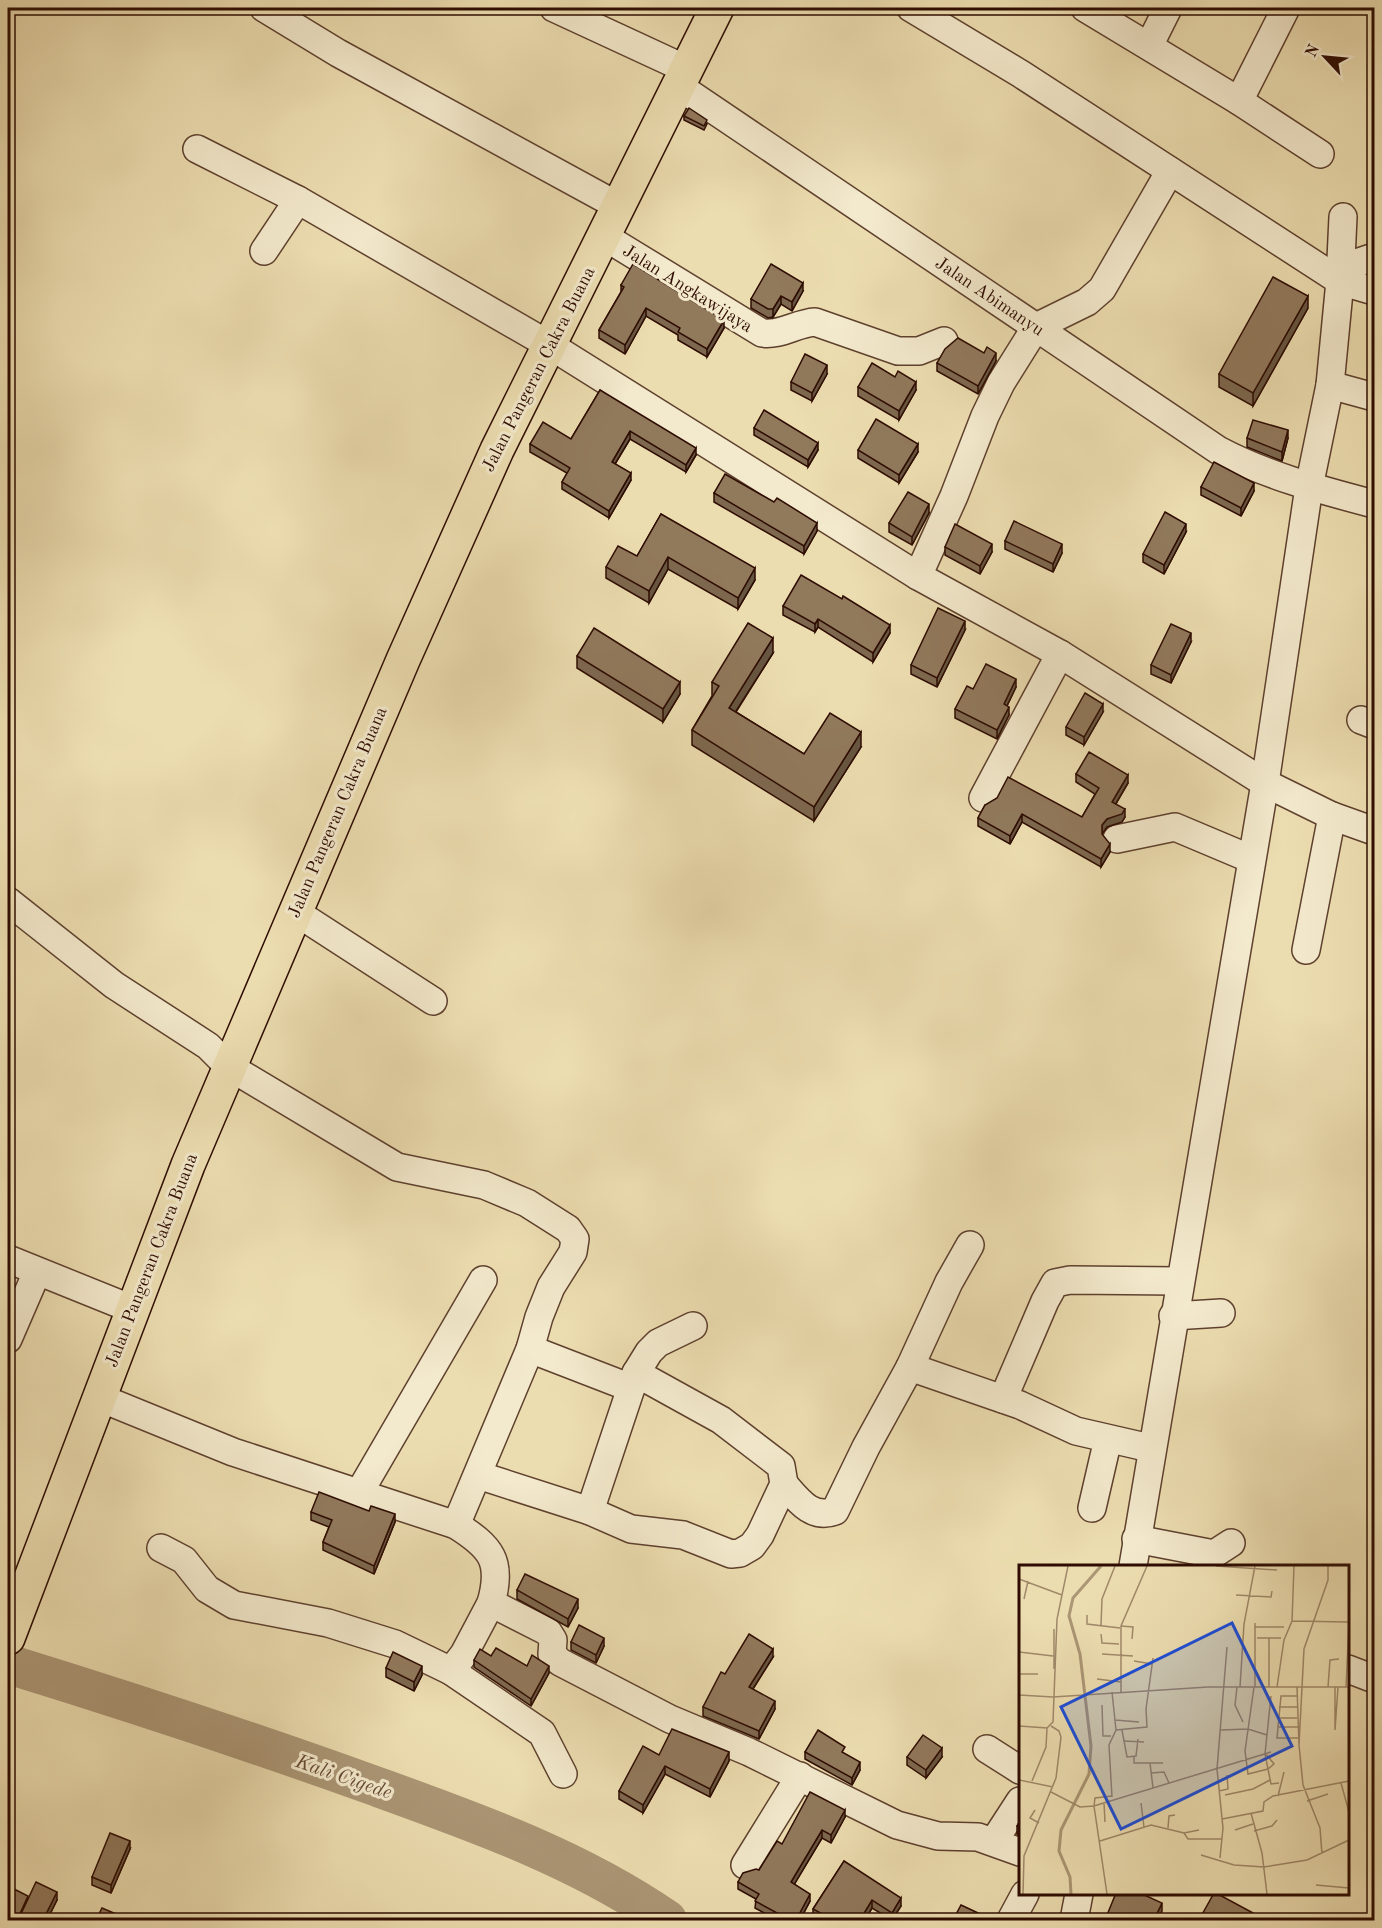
<svg xmlns="http://www.w3.org/2000/svg" width="1382" height="1928" viewBox="0 0 1382 1928" font-family="'Old Standard TT',serif">
<style>
.lines{fill:none;stroke-linecap:round;stroke-linejoin:round}
.river{stroke:#ab9675;stroke-width:40}
.minor-casing{stroke:#5e402e;stroke-width:30}
.major-casing{stroke:#2e0c02;stroke-width:36}
.minor{stroke:#f3e9cc;stroke-width:27}
.major{stroke:#ecddb0;stroke-width:33}
.wall{fill:#7d684f;stroke:#2e0c02;stroke-width:1.5}
.shaded-wall{fill:#665540;stroke:#2e0c02;stroke-width:1.5}
.building{fill:#91795c;stroke:#2e0c02;stroke-width:1.5}
.labels{text-anchor:middle;stroke-width:6;stroke-linejoin:round;paint-order:stroke}
.street-label{font-size:18px;fill:#2e0c02;stroke:#f3e9cc}
.water-label{font-size:20px;font-style:italic;fill:#664a36;stroke:#f3e9cc}
.inset-river{fill:none;stroke:#ab9675;stroke-width:3}
.inset-road{fill:none;stroke:#a0896a;stroke-width:1.5}
.view{fill:#1d4ed8;fill-opacity:0.15;stroke:#1d4ed8;stroke-width:3}
.inset-edge{fill:none;stroke:#2e0c02;stroke-width:3}
</style>
<rect width="100%" height="100%" fill="#ecddb0"/>
<filter id="stains"><feTurbulence type="fractalNoise" baseFrequency=".00333" numOctaves="4"/><feColorMatrix values="0 0 0 0 .2 0 0 0 0 .09 0 0 0 0 .02 0 0 0 .5 -.17"/></filter>
<radialGradient id="worn" r=".72"><stop offset=".6" stop-color="#630" stop-opacity="0"/><stop offset="1" stop-color="#630" stop-opacity=".3"/></radialGradient>
<g class="lines">
<path class="river" d="M8 1664C131 1702 253 1742 375 1786 475 1822 579 1859 667 1920"/>
<defs>
<g id="minor">
<polyline points="264,8 338,53 620,207"/>
<polyline points="554,8 688,70"/>
<polyline points="911,8 1021,74 1340,281 1374,291"/>
<polyline points="1085,8 1239,101 1286,8"/>
<polyline points="1149,46 1168,8"/>
<path d="M680 87 1218 450C1267 476 1321 490 1374 504"/>
<polyline points="1239,101 1320,154"/>
<polyline points="197,149 298,200 551,346 918,576 1060,654 1265,783 1332,816 1374,831"/>
<path d="M605 237 762 333C780 336 797 323 815 322L898 351H919L944 341"/>
<polyline points="264,251 298,200"/>
<polyline points="1341,268 1374,257"/>
<polyline points="1330,385 1374,397"/>
<polyline points="918,576 954,496 985,416 1001,383 1036,327 1087,302 1102,289 1170,171"/>
<polyline points="1361,720 1374,725"/>
<polyline points="983,798 1060,654"/>
<polyline points="1117,839 1175,827 1251,859"/>
<polyline points="8,901 114,985 208,1046 228,1066 397,1167 484,1185 527,1203 568,1229 575,1239 573,1252 551,1287 539,1317 530,1349 456,1525"/>
<polyline points="294,911 433,1001"/>
<polyline points="1306,950 1332,816"/>
<polyline points="970,1245 949,1282 910,1367 1020,1405 1076,1431 1150,1448"/>
<polyline points="8,1259 132,1309"/>
<polyline points="1173,1316 1221,1313"/>
<polyline points="8,1339 37,1272"/>
<polyline points="530,1349 631,1388"/>
<path d="M98 1397 233 1452 456 1525C491 1547 503 1561 491 1603L548 1632 553 1640 552 1654 560 1662 670 1719 749 1752 897 1825 938 1836 978 1837 1020 1852"/>
<polyline points="1003,1399 1045,1301 1055,1283 1070,1280 1179,1281"/>
<polyline points="478,1475 590,1511 631,1529 683,1535 731,1554 740,1553 752,1546 760,1535 784,1484 781,1466 721,1420 636,1373"/>
<path d="M784 1484C798 1500 812 1520 835 1511L866 1447 910 1367"/>
<polyline points="359,1493 483,1280"/>
<polyline points="1092,1508 1108,1439"/>
<polyline points="590,1511 636,1373 649,1352 658,1343 693,1326"/>
<polyline points="1136,1539 1214,1554 1231,1543"/>
<polyline points="161,1548 184,1560 207,1589 234,1605 328,1623 395,1644 451,1671 464,1654 491,1603"/>
<polyline points="1133,1566 1265,783 1309,487 1330,385 1340,281 1343,217"/>
<polyline points="1348,1669 1374,1679"/>
<polyline points="451,1671 542,1733 563,1774"/>
<polyline points="987,1749 1020,1770"/>
<polyline points="994,1841 1020,1801"/>
<polyline points="745,1865 800,1776"/>
<polyline points="1011,1920 1025,1894"/>
<polyline points="1074,1920 1079,1894"/>
</g>
<polyline id="major" points="8,1638 188,1165 403,660 497,450 717,8"/>
</defs>
<use href="#minor" class="minor-casing"/>
<use href="#major" class="major-casing"/>
<use href="#minor" class="minor"/>
<use href="#major" class="major"/>
</g>
<g class="wall">
<polygon points="684,116 707,124 704,130 684,120"/>
<polygon points="621,285 724,328 707,357 678,340 678,335 646,316 625,354 599,338 599,330 621,292"/>
<polygon points="803,291 792,311 781,304 773,317 768,318 751,308 751,299"/>
<polygon points="1308,308 1253,406 1219,387 1219,374"/>
<polygon points="996,361 978,394 937,371 937,363"/>
<polygon points="827,374 812,401 791,390 791,382"/>
<polygon points="858,387 916,390 899,420 858,396"/>
<polygon points="600,390 696,455 686,472 630,439 615,464 631,480 609,518 562,489 562,482 567,473 530,452 530,444 571,439"/>
<polygon points="754,428 818,450 808,467 754,435"/>
<polygon points="1247,438 1288,438 1282,461 1247,447"/>
<polygon points="858,450 918,452 899,483 858,458"/>
<polygon points="1201,487 1254,491 1241,516 1201,495"/>
<polygon points="714,493 817,531 804,554 714,502"/>
<polygon points="929,513 912,545 889,532 889,523"/>
<polygon points="661,514 755,580 738,609 668,569 649,603 606,578 606,567 637,556"/>
<polygon points="1186,532 1164,574 1143,562 1143,554"/>
<polygon points="1005,541 1062,553 1053,572 1005,549"/>
<polygon points="945,547 992,552 980,574 945,555"/>
<polygon points="783,606 890,633 873,662 818,627 815,632 783,615"/>
<polygon points="965,630 937,687 911,674 911,665"/>
<polygon points="1191,642 1171,683 1151,674 1151,665"/>
<polygon points="773,653 736,712 804,754 861,747 814,821 692,745 692,730 712,696 712,682"/>
<polygon points="577,656 680,694 663,722 577,668"/>
<polygon points="1016,687 1007,706 1009,715 997,739 955,718 955,709 973,689"/>
<polygon points="1103,712 1084,745 1066,735 1066,727"/>
<polygon points="1076,774 1128,783 1116,804 1125,817 1122,822 1107,827 1102,834 1110,852 1101,867 1022,822 1010,844 978,826 978,818 985,805 1082,817 1095,794 1076,782"/>
<polygon points="369,1511 395,1522 374,1574 323,1550 323,1542 329,1527 311,1520 311,1512"/>
<polygon points="517,1590 578,1608 568,1627 517,1599"/>
<polygon points="571,1642 604,1646 596,1663 571,1650"/>
<polygon points="491,1656 549,1673 531,1706 474,1667 474,1660"/>
<polygon points="773,1657 753,1689 775,1709 759,1739 703,1716 703,1707 725,1674"/>
<polygon points="386,1668 422,1675 414,1691 386,1677"/>
<polygon points="805,1752 845,1754 860,1770 852,1785 805,1759"/>
<polygon points="659,1755 729,1761 710,1797 665,1774 643,1813 619,1799 619,1791"/>
<polygon points="907,1757 942,1757 926,1778 907,1765"/>
<polygon points="845,1817 831,1843 822,1838 794,1884 810,1901 800,1920 777,1920 755,1908 756,1899 738,1889 738,1882 759,1870 782,1844"/>
<polygon points="1020,1821 1020,1836 1017,1834 1017,1826"/>
<polygon points="130,1849 111,1893 92,1885 92,1877"/>
<polygon points="844,1861 901,1906 892,1920 872,1908 865,1920 820,1920 813,1916 813,1909"/>
<polygon points="28,1898 57,1900 47,1920 8,1920"/>
</g>
<g class="shaded-wall">
<polygon points="803,283 803,291 792,311 792,302"/>
<polygon points="781,296 781,304 773,317 773,309"/>
<polygon points="1308,296 1308,308 1253,406 1253,393"/>
<polygon points="646,308 646,316 625,354 625,345"/>
<polygon points="724,320 724,328 707,357 707,349"/>
<polygon points="996,353 996,361 978,394 978,386"/>
<polygon points="827,365 827,374 812,401 812,393"/>
<polygon points="916,382 916,390 899,420 899,411"/>
<polygon points="1288,430 1288,438 1282,461 1282,452"/>
<polygon points="630,431 630,439 612,469 612,462"/>
<polygon points="818,443 818,450 808,467 808,460"/>
<polygon points="918,444 918,452 899,483 899,475"/>
<polygon points="696,448 696,455 686,472 686,465"/>
<polygon points="631,473 631,480 609,518 609,511"/>
<polygon points="1254,483 1254,491 1241,516 1241,508"/>
<polygon points="929,504 929,513 912,545 912,537"/>
<polygon points="817,523 817,531 804,554 804,546"/>
<polygon points="1186,524 1186,532 1164,574 1164,565"/>
<polygon points="992,544 992,552 980,574 980,566"/>
<polygon points="1062,544 1062,553 1053,572 1053,564"/>
<polygon points="668,557 668,569 649,603 649,591"/>
<polygon points="755,568 755,580 738,609 738,598"/>
<polygon points="818,619 818,627 815,632 815,624"/>
<polygon points="965,621 965,630 937,687 937,678"/>
<polygon points="890,625 890,633 873,662 873,653"/>
<polygon points="1191,633 1191,642 1171,683 1171,675"/>
<polygon points="773,638 773,653 729,722 729,708"/>
<polygon points="1016,679 1016,687 1004,712 1004,704"/>
<polygon points="680,682 680,694 663,722 663,709"/>
<polygon points="1103,704 1103,712 1084,745 1084,737"/>
<polygon points="1009,707 1009,715 997,739 997,730"/>
<polygon points="861,732 861,747 814,821 814,807"/>
<polygon points="1128,775 1128,783 1112,810 1112,802"/>
<polygon points="1125,809 1125,817 1122,822 1107,827 1102,834 1102,843 1102,825 1107,819"/>
<polygon points="1022,814 1022,822 1010,844 1010,836"/>
<polygon points="1110,844 1110,852 1101,867 1101,859"/>
<polygon points="395,1514 395,1522 374,1574 374,1566"/>
<polygon points="578,1599 578,1608 568,1627 568,1619"/>
<polygon points="604,1638 604,1646 596,1663 596,1655"/>
<polygon points="773,1649 773,1657 749,1695 749,1687"/>
<polygon points="422,1666 422,1675 414,1691 414,1682"/>
<polygon points="549,1666 549,1673 531,1706 531,1699"/>
<polygon points="775,1701 775,1709 759,1739 759,1731"/>
<polygon points="942,1748 942,1757 926,1778 926,1770"/>
<polygon points="729,1752 729,1761 710,1797 710,1789"/>
<polygon points="860,1762 860,1770 852,1785 852,1778"/>
<polygon points="665,1766 665,1774 643,1813 643,1805"/>
<polygon points="845,1810 845,1817 831,1843 831,1835"/>
<polygon points="822,1830 822,1838 791,1890 791,1882"/>
<polygon points="130,1841 130,1849 111,1893 111,1885"/>
<polygon points="57,1892 57,1900 47,1920 43,1920"/>
<polygon points="810,1894 810,1901 800,1920 796,1920"/>
<polygon points="901,1898 901,1906 892,1920 892,1913"/>
<polygon points="872,1900 872,1908 865,1920 860,1920"/>
<polygon points="1162,1903 1162,1911 1158,1920 1154,1920"/>
</g>
<g class="building">
<polygon points="689,108 707,120 704,126 684,116"/>
<polygon points="633,264 724,320 707,349 678,332 680,328 646,308 625,345 599,330 624,287 621,285"/>
<polygon points="771,264 803,283 792,302 781,296 773,309 768,309 751,299"/>
<polygon points="1273,277 1308,296 1253,393 1219,374"/>
<polygon points="958,338 984,353 987,347 996,353 978,386 937,363 945,349"/>
<polygon points="805,354 827,365 812,393 791,382"/>
<polygon points="872,363 895,377 898,371 916,382 899,411 858,387"/>
<polygon points="600,390 696,448 686,465 630,431 612,462 631,473 609,511 562,482 570,468 530,444 543,422 571,439"/>
<polygon points="764,410 818,443 808,460 754,428"/>
<polygon points="876,419 918,444 899,475 858,450"/>
<polygon points="1253,420 1288,430 1282,452 1247,438"/>
<polygon points="1214,462 1254,483 1241,508 1201,487"/>
<polygon points="725,474 774,502 777,498 817,523 804,546 714,493"/>
<polygon points="908,492 929,504 912,537 889,523"/>
<polygon points="1165,512 1186,524 1164,565 1143,554"/>
<polygon points="661,514 755,568 738,598 668,557 649,591 606,567 618,546 637,556"/>
<polygon points="1014,521 1062,544 1053,564 1005,541"/>
<polygon points="955,524 992,544 980,566 945,547"/>
<polygon points="801,575 842,599 843,596 890,625 873,653 818,619 815,624 783,606"/>
<polygon points="938,608 965,621 937,678 911,665"/>
<polygon points="748,623 773,638 729,708 804,754 830,713 861,732 814,807 692,730 719,686 712,682"/>
<polygon points="1171,624 1191,633 1171,675 1151,665"/>
<polygon points="594,628 680,682 663,709 577,656"/>
<polygon points="986,664 1016,679 1004,704 1009,707 997,730 955,709 967,686 973,689"/>
<polygon points="1085,693 1103,704 1084,737 1066,727"/>
<polygon points="1089,752 1128,775 1112,802 1125,809 1122,814 1107,819 1102,825 1102,834 1110,844 1101,859 1022,814 1010,836 978,818 985,805 997,798 1008,777 1082,817 1099,788 1076,774"/>
<polygon points="319,1492 369,1511 371,1506 395,1514 374,1566 323,1542 332,1520 311,1512"/>
<polygon points="525,1574 578,1599 568,1619 517,1590"/>
<polygon points="579,1625 604,1638 596,1655 571,1642"/>
<polygon points="749,1634 773,1649 749,1687 775,1701 759,1731 703,1707 721,1672 725,1674"/>
<polygon points="496,1648 527,1666 532,1655 549,1666 531,1699 474,1660 480,1649 491,1656"/>
<polygon points="393,1652 422,1666 414,1682 386,1668"/>
<polygon points="672,1729 729,1752 710,1789 665,1766 643,1805 619,1791 643,1746 659,1755"/>
<polygon points="818,1730 845,1747 842,1752 860,1762 852,1778 805,1752"/>
<polygon points="923,1735 942,1748 926,1770 907,1757"/>
<polygon points="810,1792 845,1810 831,1835 822,1830 791,1882 810,1894 796,1920 790,1920 755,1901 759,1894 738,1882 743,1873 756,1869 759,1870 777,1841 782,1844"/>
<polygon points="1020,1821 1020,1828 1017,1826"/>
<polygon points="110,1833 130,1841 111,1885 92,1877"/>
<polygon points="844,1861 901,1898 892,1913 872,1900 860,1920 833,1920 813,1909"/>
<polygon points="36,1882 57,1892 43,1920 29,1920 20,1916"/>
<polygon points="14,1889 28,1896 17,1920 8,1920 8,1902"/>
<polygon points="1116,1893 1140,1893 1162,1903 1154,1920 1156,1920 1105,1920"/>
<polygon points="1214,1893 1216,1893 1266,1920 1199,1920"/>
<polygon points="961,1905 993,1920 953,1920"/>
<polygon points="102,1908 130,1920 96,1920"/>
<polygon points="1028,1918 1034,1920 1025,1920"/>
</g>
<g class="labels">
<g class="street-label">
<text transform="translate(688 288) rotate(32)" y="6">Jalan Angkawijaya</text>
<text transform="translate(990 296) rotate(34)" y="6">Jalan Abimanyu</text>
<text transform="translate(538 369) rotate(-63)" y="6">Jalan Pangeran Cakra Buana</text>
<text transform="translate(337 812) rotate(-67)" y="6">Jalan Pangeran Cakra Buana</text>
<text transform="translate(151 1260) rotate(-69)" y="6">Jalan Pangeran Cakra Buana</text>
</g>
<g class="water-label">
<text transform="translate(344 1776) rotate(19)" y="7">Kali Cigede</text>
</g>
</g>
<g transform="translate(1019 1565)">
<rect width="330" height="330" fill="#ecddb0"/>
<path class="inset-river" d="M52 329 51 312 40 286 42 265 70 209 72 181 61 89 50 51 54 33 82 1"/>
<path class="inset-road" d="M197 1 258 5M0 14 43 30M217 30 252 32 253 26M5 34 9 16M68 50V59L101 63M273 56 330 57M82 60 83 34 96 1M102 61 114 62 113 74M236 62H265M82 69 83 78 100 79M238 73H262M236 85V58V122M0 87 34 91M83 89 114 91M115 96 133 99M35 104V64M0 109H19M78 114 102 117M218 122 216 140 224 157M221 122 225 59 236 1M235 122 226 186 229 209 249 204 255 199 247 189M250 122V73M258 122 265 75 273 56 275 1M278 122 280 180 285 84 309 15V1M309 122 311 95 320 94M316 122V165L319 122M327 122 330 57M102 127V61L128 1M0 130 34 132 189 122H330M252 131 246 189 252 219 260 218M279 131H262L258 173H279M83 140 84 171H92M330 140V163M260 142H279M259 153H278M96 155 120 157M0 161 28 163 34 157 38 54 49 1M259 162H279M97 165 128 162 127 144 134 93M103 165 108 192 117 191 119 174M202 165 229 164 248 170M104 176 125 177M280 180 284 220 301 263 303 289M115 192V198H131M0 204V215L34 222M132 208 145 207 150 218M13 216 27 182 28 163M322 218 330 247M134 223 131 198H144M200 226 209 224 208 210M32 227 61 242 75 241 252 187M206 230 234 224 251 215M259 231 265 207M93 232 90 180 97 165 93 127M288 236 309 229M85 238 86 257M122 238 125 262M16 245 11 253 20 258M232 248 243 288 248 329M203 254 244 246 245 237 254 231 330 216M149 263 150 251 156 250M216 265 234 259M235 266 253 261 258 255M165 268 169 274H203M81 276 132 260 165 268 180 265M182 290 215 300 245 302 288 295 330 275M201 293 204 263 198 204 208 82M297 320 330 323M4 329 5 291 37 213 42 172 40 166 32 161M88 329 75 241 76 233 93 231"/>
<path class="view" d="M213 58 273 181 102 264 42 142Z"/>
<rect width="330" height="330" class="inset-edge"/>
</g>
<rect width="1382" height="1928" fill="none" stroke="#ecddb0" stroke-width="30"/>
<rect x="9" y="9" width="1364" height="1910" fill="none" stroke="#2e0c02" stroke-width="3"/>
<rect x="15" y="15" width="1352" height="1898" fill="none" stroke="#2e0c02" stroke-width="1.5"/>
<g transform="translate(1325 57) rotate(296)" stroke="#f3e9cc" stroke-width="4.5" paint-order="stroke">
<path d="M0-4.5L10 22L0 15L-10 22Z" fill="#2e0c02"/>
<text y="-9" font-size="16" font-weight="bold" text-anchor="middle" fill="#2e0c02">N</text>
</g>
<rect width="100%" height="100%" filter="url(#stains)"/>
<rect width="100%" height="100%" fill="url(#worn)"/>
</svg>
